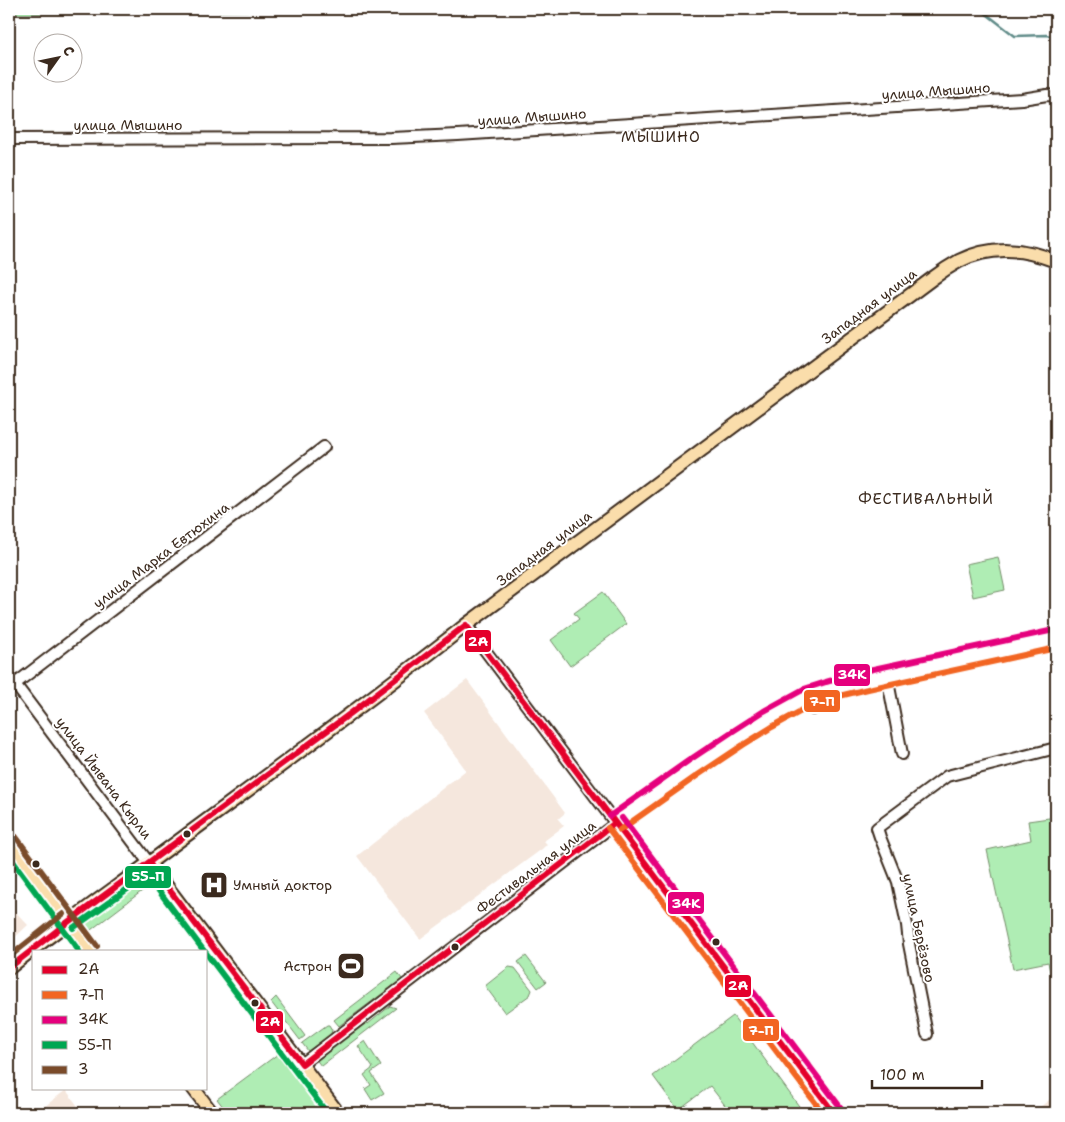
<svg xmlns="http://www.w3.org/2000/svg" width="1065" height="1122" viewBox="0 0 1065 1122" font-family="'Shantell Sans',sans-serif">
<style>
.built{fill:#f5e7dd}
.green{fill:#afedb4;stroke:#758c69}
.lines{fill:none;stroke-linecap:round;stroke-linejoin:round}
.stream{stroke:#618c89;stroke-width:2.5}
.minor-casing{stroke:#3b2a1e;stroke-width:14}
.major-casing{stroke:#3b2a1e;stroke-width:16}
.minor{stroke:#fff;stroke-width:10}
.major{stroke:#faddab;stroke-width:12}
.bus-1-casing{stroke:#fff;stroke-width:10}
.bus-2-casing{stroke:#fff;stroke-width:10}
.bus-3-casing{stroke:#fff;stroke-width:10}
.bus-4-casing{stroke:#fff;stroke-width:10}
.bus-5-casing{stroke:#fff;stroke-width:10}
.bus-1{stroke:#e4002b;stroke-width:6}
.bus-2{stroke:#f26522;stroke-width:6}
.bus-3{stroke:#e5007d;stroke-width:6}
.bus-4{stroke:#00a651;stroke-width:6}
.bus-5{stroke:#7a4b2a;stroke-width:6}
.bus-dot{fill:#3b2a1e;stroke:#fff;stroke-width:2}
.labels{text-anchor:middle;stroke-width:4;stroke-linejoin:round;paint-order:stroke}
.street-label{font-size:14px;fill:#3b2a1e;stroke:#fff}
.poi-label{font-size:14px;fill:#3b2a1e;stroke:#fff;text-anchor:start}
.neighbourhood-label{font-size:15px;letter-spacing:1px;fill:#3b2a1e;stroke:#fff}
.line-badge{stroke:#fff;stroke-width:2}
.badge-label{font-size:14px;text-anchor:middle;font-weight:bold;fill:#fff}
</style>
<rect width="100%" height="100%" fill="#fff"/>
<filter id="ink" filterUnits="userSpaceOnUse"><feTurbulence type="fractalNoise" baseFrequency=".02" numOctaves="2"/><feDisplacementMap in="SourceGraphic" scale="10" xChannelSelector="R" yChannelSelector="G"/><feConvolveMatrix kernelMatrix="1 2 1 2 8 2 1 2 1" color-interpolation-filters="sRGB"/></filter>
<g filter="url(#ink)">
<g class="built">
<polygon points="467,680 565,813 558,819 564,826 544,841 547,844 542,849 420,939 357,856 466,770 424,713"/>
<polygon points="9,905 28,925 9,943"/>
<polygon points="66,1090 83,1113 36,1113"/>
<polygon points="1056,1095 1056,1113 1032,1113"/>
</g>
<g class="green">
<polygon points="9,9 395,9 9,14"/>
<polygon points="998,557 1005,590 973,597 966,564"/>
<polygon points="603,592 626,624 570,666 551,640 579,619 574,613"/>
<polygon points="1056,817 1056,998 1055,998 1048,962 1013,969 987,850 1031,840 1028,821"/>
<polygon points="138,878 145,881 150,885 83,936 81,925 83,919"/>
<polygon points="526,956 546,982 538,988 518,962"/>
<polygon points="509,967 515,968 532,990 530,995 505,1013 485,986"/>
<polygon points="397,972 402,979 339,1026 334,1020"/>
<polygon points="276,997 305,1036 300,1040 271,1002"/>
<polygon points="390,1006 396,1008 321,1066 315,1058 365,1020 368,1024"/>
<polygon points="733,1016 804,1113 731,1113 710,1086 678,1110 653,1076"/>
<polygon points="327,1025 329,1025 332,1030 331,1034 308,1051 302,1043"/>
<polygon points="365,1041 381,1066 371,1073 384,1093 372,1100 365,1089 371,1085 364,1075 373,1068 358,1046"/>
<polygon points="282,1051 329,1113 228,1113 217,1099"/>
</g>
<g class="lines">
<polyline class="stream" points="980,9 1015,36 1046,35 1056,37"/>
<defs>
<g id="minor">
<polyline points="9,139 391,138 458,135 1022,99 1047,95 1056,96"/>
<polyline points="466,625 834,1113"/>
<polyline points="9,676 149,863"/>
<polyline points="887,676 902,754"/>
<polyline points="15,684 324,447"/>
<polyline points="808,697 813,709"/>
<polyline points="927,1034 909,944 907,925 898,882 880,837 877,828 947,776 1056,748"/>
<polyline points="302,1064 646,800 738,738 791,706 808,697 828,690 866,680 1056,639"/>
</g>
<g id="major">
<polyline points="9,842 90,951"/>
<polyline points="149,863 338,1113"/>
<path d="M9 968C57 929 107 894 157 857 261 780 365 705 466 625L933 278C941 272 950 266 959 261 992 245 1023 248 1056 261"/>
<polyline points="193,1088 212,1113"/>
</g>
</defs>
<use href="#minor" class="minor-casing"/>
<use href="#major" class="major-casing"/>
<use href="#minor" class="minor"/>
<use href="#major" class="major"/>
<defs>
<g id="bus-1">
<polyline points="149,863 302,1064 615,823"/>
<polyline points="9,968 64,925 351,713 466,625 834,1113"/>
</g>
<g id="bus-2">
<polyline points="608,828 823,1113"/>
<polyline points="620,830 698,775 743,745 772,727 812,705 831,698 868,689 1056,648"/>
</g>
<g id="bus-3">
<polyline points="610,816 688,761 733,731 764,711 804,689 826,682 864,671 1054,630"/>
<polyline points="622,818 841,1108"/>
</g>
<g id="bus-4">
<polyline points="9,856 79,951"/>
<polyline points="73,928 147,875 204,951"/>
<polyline points="206,953 327,1113"/>
</g>
<g id="bus-5">
<polyline points="16,837 97,946"/>
<polyline points="9,957 63,914"/>
</g>
</defs>
<use href="#bus-1" class="bus-1-casing"/>
<use href="#bus-2" class="bus-2-casing"/>
<use href="#bus-3" class="bus-3-casing"/>
<use href="#bus-4" class="bus-4-casing"/>
<use href="#bus-5" class="bus-5-casing"/>
<use href="#bus-1" class="bus-1"/>
<use href="#bus-2" class="bus-2"/>
<use href="#bus-3" class="bus-3"/>
<use href="#bus-4" class="bus-4"/>
<use href="#bus-5" class="bus-5"/>
</g>
</g>
<defs>
<symbol id="hospital-square" viewBox="-11 -11 22 22"><rect x="-9" y="-9" width="18" height="18" rx="4" fill="#3b2a1e" stroke="#fff"/><path d="M-5-5h3v3.5h4V-5h3V5h-3V1.5h-4V5h-3Z" fill="#fff"/></symbol>
<symbol id="stadium-square" viewBox="-11 -11 22 22"><rect x="-9" y="-9" width="18" height="18" rx="4" fill="#3b2a1e" stroke="#fff"/><path d="M0-5a6.5 5 0 1 0 0 10a6.5 5 0 1 0 0-10ZM-3.5-1.8h7v3.6h-7Z" fill="#fff"/></symbol>
</defs>
<g fill-rule="evenodd">
<use href="#hospital-square" x="198" y="869" width="32" height="32"/>
<use href="#stadium-square" x="335" y="950" width="32" height="32"/>
</g>
<g class="bus-dot">
<circle cx="187" cy="834" r="4.5"/>
<circle cx="36" cy="864" r="4.5"/>
<circle cx="716" cy="942" r="4.5"/>
<circle cx="455" cy="947" r="4.5"/>
<circle cx="255" cy="1003" r="4.5"/>
</g>
<g class="labels">
<g class="street-label">
<text transform="translate(936 91) rotate(-4)" y="5">улица Мышино</text>
<text transform="translate(532 117) rotate(-4)" y="5">улица Мышино</text>
<text x="128" y="130">улица Мышино</text>
<text transform="translate(869 306) rotate(-37)" y="5">Западная улица</text>
<text transform="translate(544 548) rotate(-37)" y="5">Западная улица</text>
<text transform="translate(161 555) rotate(-37)" y="5">улица Марка Евтюхина</text>
<text transform="translate(104 778) rotate(53)" y="5">улица Йывана Кырли</text>
<text transform="translate(536 867) rotate(-37)" y="5">Фестивальная улица</text>
<text transform="translate(919 928) rotate(78)" y="5">улица Берёзово</text>
</g>
<g class="poi-label">
<text x="233" y="890">Умный доктор</text>
<text x="332" y="971" text-anchor="end">Астрон</text>
</g>
<g class="neighbourhood-label">
<text x="661" y="142">МЫШИНО</text>
<text x="926" y="504">ФЕСТИВАЛЬНЫЙ</text>
</g>
</g>
<g class="line-badge">
<rect x="464" y="629" width="28" height="24" rx="5" fill="#e4002b"/>
<rect x="833" y="663" width="38" height="24" rx="5" fill="#e5007d"/>
<rect x="803" y="689" width="38" height="24" rx="5" fill="#f26522"/>
<rect x="124" y="865" width="48" height="24" rx="5" fill="#00a651"/>
<rect x="667" y="891" width="38" height="24" rx="5" fill="#e5007d"/>
<rect x="724" y="974" width="28" height="24" rx="5" fill="#e4002b"/>
<rect x="255" y="1010" width="29" height="24" rx="5" fill="#e4002b"/>
<rect x="742" y="1018" width="38" height="24" rx="5" fill="#f26522"/>
</g>
<g class="badge-label">
<text x="478" y="646">2А</text>
<text x="852" y="679">34К</text>
<text x="822" y="706">7-П</text>
<text x="148" y="881">55-П</text>
<text x="686" y="908">34К</text>
<text x="738" y="990">2А</text>
<text x="270" y="1026">2А</text>
<text x="761" y="1035">7-П</text>
</g>
<rect width="1065" height="1122" fill="none" stroke="#fff" stroke-width="30"/>
<rect x="15" y="15" width="1035" height="1092" fill="none" stroke="#3b2a1e" stroke-width="2" filter="url(#ink)"/>
<rect x="32" y="950" width="175" height="140" fill="#ffffff" stroke="#b1aaa5"/>
<rect x="42" y="966" width="25" height="8" fill="#e4002b" stroke="#b1aaa5"/>
<text x="78" y="974" font-size="15" fill="#3b2a1e">2А</text>
<rect x="42" y="991" width="25" height="8" fill="#f26522" stroke="#b1aaa5"/>
<text x="78" y="1000" font-size="15" fill="#3b2a1e">7-П</text>
<rect x="42" y="1016" width="25" height="8" fill="#e5007d" stroke="#b1aaa5"/>
<text x="78" y="1024" font-size="15" fill="#3b2a1e">34К</text>
<rect x="42" y="1041" width="25" height="8" fill="#00a651" stroke="#b1aaa5"/>
<text x="78" y="1050" font-size="15" fill="#3b2a1e">55-П</text>
<rect x="42" y="1066" width="25" height="8" fill="#7a4b2a" stroke="#b1aaa5"/>
<text x="78" y="1074" font-size="15" fill="#3b2a1e">3</text>
<g transform="translate(58 58) rotate(57)"><circle r="24" fill="#ffffff" stroke="#b1aaa5"/>
<path d="M0-4L9 19L0 12L-9 19Z" fill="#3b2a1e"/>
<text y="-8" font-size="14" font-weight="bold" text-anchor="middle" fill="#3b2a1e">С</text>
</g>
<path d="M872 1080v8h110v-8" fill="none" stroke="#3b2a1e" stroke-width="2.5"/>
<text x="880" y="1080" font-size="15" fill="#3b2a1e" stroke="#ffffff" stroke-width="4" paint-order="stroke">100 m</text>
</svg>
